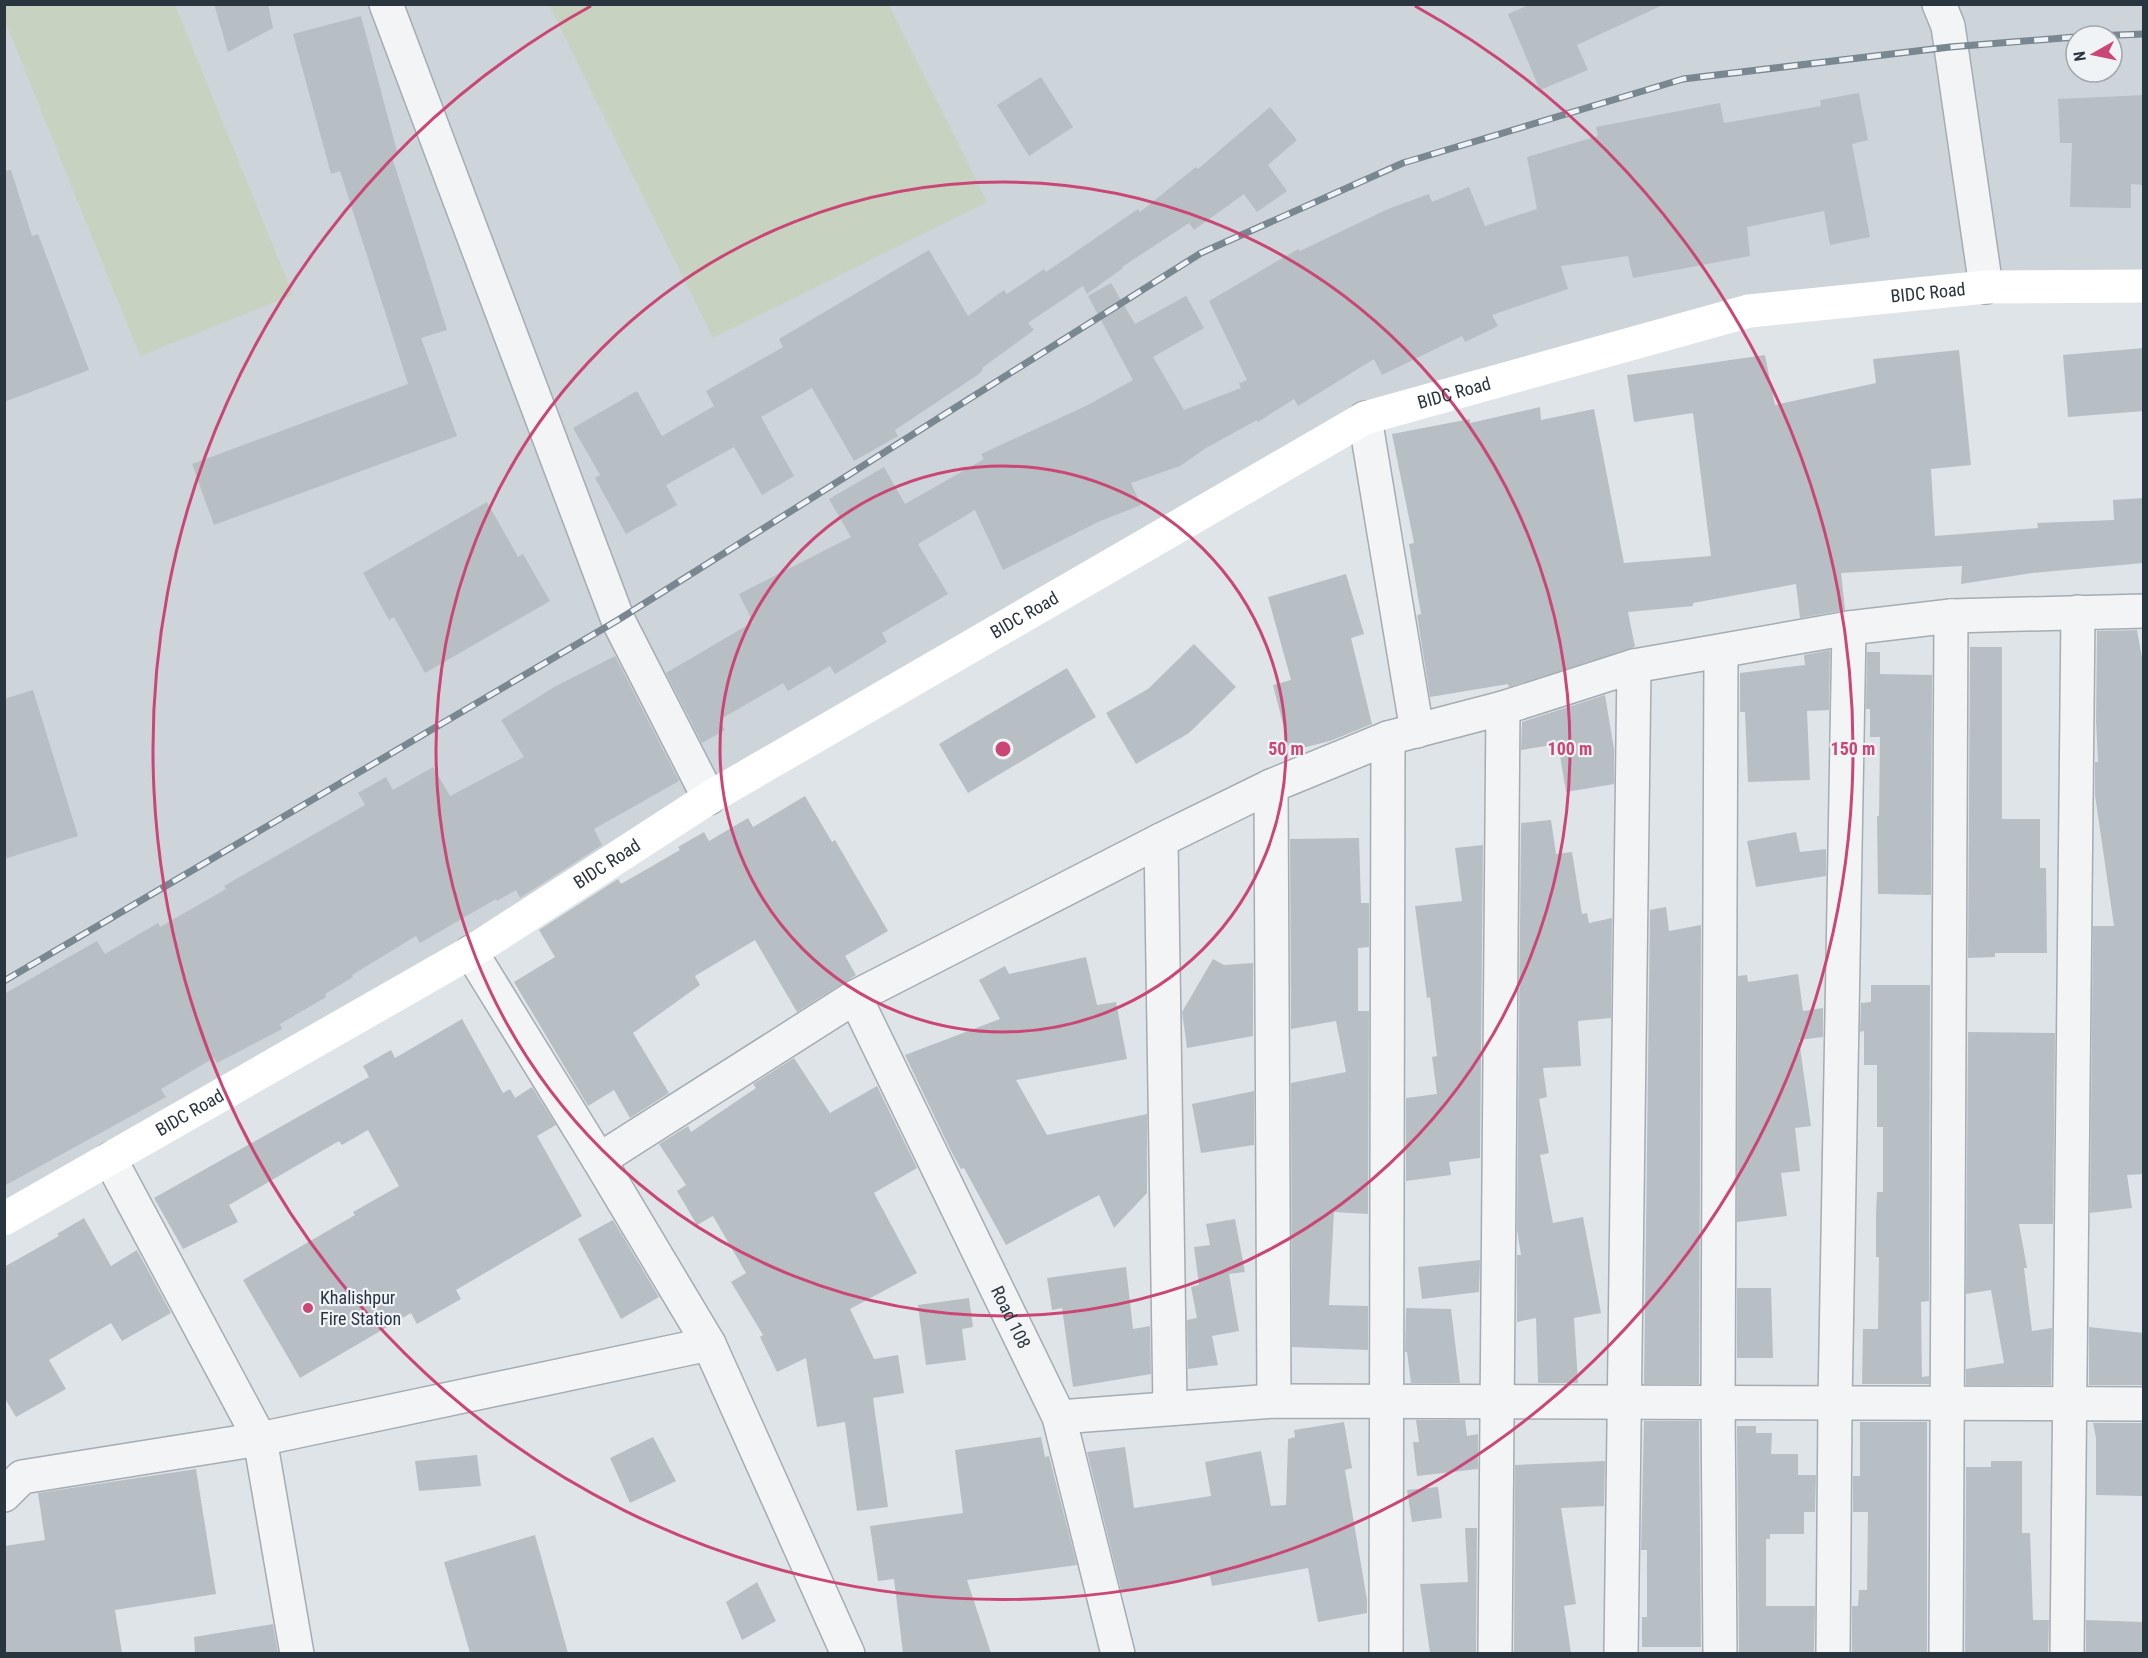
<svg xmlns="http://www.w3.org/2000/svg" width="2148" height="1658" viewBox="0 0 2148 1658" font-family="'Roboto Condensed',sans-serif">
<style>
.built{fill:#cdd4da;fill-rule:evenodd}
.green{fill:#c8d2c1}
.building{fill:#b7bfc5}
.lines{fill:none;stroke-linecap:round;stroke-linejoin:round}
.street-casing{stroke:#a5acb2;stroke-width:36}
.street{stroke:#f2f4f6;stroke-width:33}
.secondary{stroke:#fff;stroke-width:33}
.rail-casing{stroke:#798791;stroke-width:7}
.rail{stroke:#eff3f6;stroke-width:4.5;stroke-dasharray:14;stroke-linecap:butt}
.ring{fill:none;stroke:#ca4775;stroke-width:3}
.poi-dot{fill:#ca4775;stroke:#eff3f6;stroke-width:2}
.labels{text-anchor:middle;stroke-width:4.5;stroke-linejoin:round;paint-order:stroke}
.street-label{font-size:18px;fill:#29353f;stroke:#eff3f6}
.poi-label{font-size:18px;fill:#29353f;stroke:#eff3f6;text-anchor:start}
.centre{fill:#ca4775;stroke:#eff3f6;stroke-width:3}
.ring-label{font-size:18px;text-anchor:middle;font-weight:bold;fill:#ca4775;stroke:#eff3f6;stroke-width:4.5;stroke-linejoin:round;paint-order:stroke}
</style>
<rect width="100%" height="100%" fill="#dfe4e8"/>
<path class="built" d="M4 5H2143V291L1749 311 1365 418 5 1229ZM2076 36H2112V72H2076Z"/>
<g class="green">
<polygon points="5,4 175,5 293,295 140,356 5,21"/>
<polygon points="549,5 889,5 987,202 713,338"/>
</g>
<g class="building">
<polygon points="214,4 268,4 273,28 228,52"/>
<polygon points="1531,4 1665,4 1577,45 1588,70 1540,90 1508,14"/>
<polygon points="361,16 398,155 392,157 447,330 421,338 457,436 214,525 192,464 408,384 340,171 331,174 293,34"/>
<polygon points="1041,77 1073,127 1029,156 997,105"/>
<polygon points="1859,93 1868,140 1852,144 1870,237 1830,245 1824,211 1747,227 1750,256 1633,278 1628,256 1561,266 1568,289 1492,315 1498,326 1465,342 1462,336 1382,375 1374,359 1298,406 1294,399 1258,422 1257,420 1206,448 1180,466 1131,483 1141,505 1098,522 1003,570 975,510 918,544 948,594 882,633 887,642 835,674 830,666 788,691 783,683 719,720 725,730 702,743 666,673 753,622 739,594 851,537 829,499 884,467 905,504 984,459 981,454 1086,406 1133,380 1088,296 1111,283 1135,324 1186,296 1204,328 1153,357 1184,410 1241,388 1239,383 1247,380 1209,301 1298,249 1300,251 1388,209 1429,194 1432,202 1469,187 1485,226 1537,209 1527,157 1598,136 1596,127 1720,103 1724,123 1821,106 1820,100"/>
<polygon points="2144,95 2144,185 2131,184 2131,208 2070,207 2072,143 2060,143 2058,99"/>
<polygon points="1270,107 1297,140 1268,165 1287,191 1257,212 1244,194 1194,230 1189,223 1122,267 1123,268 1087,294 1083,286 1028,323 1034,330 982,368 983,369 979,374 895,430 898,436 854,461 812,388 761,417 794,476 762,495 734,447 666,485 677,505 626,534 595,478 600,475 573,428 637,391 662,436 714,406 706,391 783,347 779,339 929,250 968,316 1004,290 1007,294 1044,269 1046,272 1138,209 1140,212 1196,167 1198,169"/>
<polygon points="11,170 32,236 38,234 89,370 4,402 4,171"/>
<polygon points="2144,348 2144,411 2068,417 2063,355"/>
<polygon points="1959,350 1971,465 1931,469 1935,536 2038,528 2037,523 2114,520 2113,500 2144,498 2144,563 2032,573 1961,584 1962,566 1841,573 1845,610 1800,618 1796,584 1693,603 1693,606 1628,612 1635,647 1509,687 1508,684 1430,697 1417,615 1421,614 1409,544 1414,543 1392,434 1470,419 1470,423 1540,407 1541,420 1594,409 1624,563 1711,556 1693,413 1634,422 1627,375 1765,355 1775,405 1876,383 1873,359"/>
<polygon points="487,502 518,557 523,554 550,601 425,673 394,617 389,620 363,573"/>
<polygon points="1346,574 1364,634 1351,638 1372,724 1330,741 1290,751 1273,685 1291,680 1268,597"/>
<polygon points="2137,630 2144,669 2144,1174 2127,1175 2132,1208 2090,1213 2093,926 2114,926 2095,795 2095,762 2098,762 2096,722 2097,631"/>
<polygon points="1194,644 1236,687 1189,733 1136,764 1106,713 1148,689"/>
<polygon points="1970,647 2002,647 2002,819 2040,819 2040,868 2046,868 2047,953 1995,953 1995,957 1968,958"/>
<polygon points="1830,650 1829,710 1807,711 1810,780 1748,782 1745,712 1740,712 1740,673 1805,665 1804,655"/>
<polygon points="1867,652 1880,652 1880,674 1932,675 1931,895 1878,894 1877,816 1879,816 1880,737 1870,737 1870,709 1866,709"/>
<polygon points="615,656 679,781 594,829 602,845 520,898 516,890 497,901 496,899 420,943 416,936 352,975 353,977 325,994 326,997 280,1024 282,1029 217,1063 214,1058 161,1089 166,1097 4,1186 4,994 97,941 105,954 158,923 160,927 226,889 224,886 365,805 358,793 386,777 393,790 433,767 450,796 524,757 501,720 556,686"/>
<polygon points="1067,668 1096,717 968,793 939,744"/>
<polygon points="33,690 78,836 4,859 4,699"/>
<polygon points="1605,695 1614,749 1614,784 1566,792 1558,744 1521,750 1522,722"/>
<polygon points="805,796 832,842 835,840 888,931 845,956 856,975 797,1012 755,940 695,976 700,985 633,1033 669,1093 630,1118 614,1090 588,1106 514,982 555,957 539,930 618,879 621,884 680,850 678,847 704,832 709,841 748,818 753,827"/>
<polygon points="1551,820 1556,854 1572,852 1582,914 1587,913 1589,923 1612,918 1611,1018 1578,1021 1581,1066 1543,1068 1547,1097 1539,1099 1549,1153 1540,1155 1553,1223 1583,1217 1601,1313 1574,1318 1578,1383 1538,1383 1536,1318 1517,1322 1517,1255 1521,1255 1517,1230 1521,823"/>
<polygon points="1796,832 1800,852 1826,849 1826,876 1756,887 1747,841"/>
<polygon points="1359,838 1361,903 1369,903 1369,947 1358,948 1358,1011 1369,1011 1368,1214 1334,1212 1329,1305 1368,1306 1368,1350 1292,1347 1291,1083 1346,1072 1336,1021 1291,1029 1290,839"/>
<polygon points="1483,845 1480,1158 1449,1162 1451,1175 1406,1181 1406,1098 1437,1094 1432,1057 1437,1056 1430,997 1427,998 1415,906 1462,901 1455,848"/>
<polygon points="1666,907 1669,931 1701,925 1699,1384 1644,1384 1650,910"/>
<polygon points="1086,957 1097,1005 1116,1002 1127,1059 1016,1080 1047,1135 1147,1114 1147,1193 1114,1228 1099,1195 1006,1245 964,1168 961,1169 950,1149 905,1055 1000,1019 979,980 1005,966 1009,974"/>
<polygon points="1213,959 1224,965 1253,963 1253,1036 1187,1048 1182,1012"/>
<polygon points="1798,974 1803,1011 1823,1008 1823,1037 1799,1040 1811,1126 1795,1128 1800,1171 1781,1173 1787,1216 1737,1222 1738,976 1747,975 1748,982"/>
<polygon points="1871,985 1930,985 1929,1301 1921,1302 1922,1377 1929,1376 1929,1384 1862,1384 1863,1329 1878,1329 1879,1257 1876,1257 1876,1214 1877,1192 1883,1192 1883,1127 1877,1127 1877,1065 1864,1065 1864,1031 1860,1032 1861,1003 1871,1002"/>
<polygon points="462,1019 503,1093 510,1089 515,1098 532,1087 556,1125 537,1136 582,1216 456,1290 461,1299 417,1324 411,1313 300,1378 243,1280 355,1215 353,1212 399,1186 368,1130 342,1145 339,1141 229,1205 238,1222 183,1249 154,1198 369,1077 363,1066 391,1050 395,1058"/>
<polygon points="1968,1032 2055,1033 2053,1224 2019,1224 2027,1268 2024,1268 2032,1331 2052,1328 2051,1385 1966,1385 1966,1369 2004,1363 1991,1290 1966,1294"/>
<polygon points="794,1058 830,1113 877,1086 917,1168 874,1193 917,1273 850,1309 874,1359 898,1355 904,1393 873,1398 888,1507 857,1511 845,1422 817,1427 806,1358 777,1372 760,1337 763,1335 731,1282 746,1273 713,1216 697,1225 677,1191 686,1185 659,1144 688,1126 691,1132 756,1088 753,1084"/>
<polygon points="1254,1091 1254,1145 1201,1153 1192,1104"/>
<polygon points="84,1218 111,1266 137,1250 171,1313 122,1341 111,1323 49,1360 66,1389 16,1417 4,1397 4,1267 59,1236 57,1234"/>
<polygon points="1235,1219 1245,1272 1229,1274 1239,1331 1212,1336 1218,1365 1188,1369 1187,1320 1197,1318 1191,1287 1199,1285 1194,1247 1210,1245 1206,1224"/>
<polygon points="613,1220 659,1297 621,1319 578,1239"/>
<polygon points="1480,1260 1479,1292 1422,1299 1418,1267"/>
<polygon points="1126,1267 1133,1329 1150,1326 1151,1374 1073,1387 1062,1308 1052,1310 1047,1278"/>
<polygon points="1737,1288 1771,1288 1773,1358 1737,1358"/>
<polygon points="969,1298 973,1327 962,1329 966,1360 926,1365 918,1305"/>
<polygon points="1406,1308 1451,1309 1460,1383 1411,1383 1407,1352 1405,1352"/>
<polygon points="2089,1327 2144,1333 2144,1385 2089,1385"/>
<polygon points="1416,1420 1465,1420 1467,1436 1478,1434 1478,1469 1417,1476 1413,1442 1419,1442"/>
<polygon points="1644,1421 1699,1421 1701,1647 1642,1647 1642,1617 1647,1617 1647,1550 1641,1550"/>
<polygon points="1344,1422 1352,1468 1345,1470 1367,1600 1367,1613 1318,1622 1308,1568 1212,1586 1210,1576 1121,1590 1087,1452 1125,1447 1134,1508 1211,1496 1205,1462 1261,1451 1271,1506 1286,1505 1288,1439 1295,1437 1294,1430"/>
<polygon points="1860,1422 1927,1422 1927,1653 1852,1652 1852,1606 1858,1606 1859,1590 1867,1590 1868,1512 1853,1512 1853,1476 1860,1476"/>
<polygon points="2093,1423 2144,1423 2144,1496 2096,1495 2096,1438"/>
<polygon points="1737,1426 1756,1426 1756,1433 1772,1433 1771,1454 1798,1454 1798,1475 1816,1475 1815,1512 1804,1512 1804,1534 1770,1534 1770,1539 1766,1539 1766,1606 1815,1606 1814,1652 1810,1652 1810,1653 1739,1653"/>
<polygon points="653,1437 676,1481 630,1503 610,1458"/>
<polygon points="1041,1437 1045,1457 1049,1456 1077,1565 967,1580 991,1653 903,1653 894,1579 878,1581 870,1526 963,1513 955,1450"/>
<polygon points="477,1455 481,1486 419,1491 415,1461"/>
<polygon points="1605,1461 1604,1506 1561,1508 1576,1604 1564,1606 1571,1653 1514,1653 1515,1465"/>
<polygon points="1991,1461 2022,1461 2022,1533 2030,1533 2033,1620 2049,1620 2048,1653 1965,1653 1966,1467 1991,1467"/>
<polygon points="196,1469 216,1594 115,1610 122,1653 4,1653 4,1546 45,1540 38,1493"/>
<polygon points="1438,1487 1442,1518 1412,1522 1407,1490"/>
<polygon points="1465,1528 1477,1528 1476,1653 1430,1653 1420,1584 1468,1582"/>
<polygon points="535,1535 568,1653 470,1653 444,1562"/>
<polygon points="757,1582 776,1621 742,1640 726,1602"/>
<polygon points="2086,1620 2144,1622 2144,1653 2086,1653"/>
<polygon points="273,1624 278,1653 195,1653 194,1637"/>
</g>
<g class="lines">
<defs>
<g id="street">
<polyline points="386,4 618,620 709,798"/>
<polyline points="1939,4 1948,26 1986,287"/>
<polyline points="1365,418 1417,731"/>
<polyline points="1271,786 1274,1401"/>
<polyline points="1161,840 1170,1407"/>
<polyline points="471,952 599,1160 709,1344 848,1654"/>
<path id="s1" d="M855 997 1059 1417 1118 1654"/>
<polyline points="110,1159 260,1439 297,1654"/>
<polyline points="599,1160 855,997 1161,840 1271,786 1388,738 1503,708 1634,666 1849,628 1951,616 2144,611"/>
<polyline points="1059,1417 1274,1401 2144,1404"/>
<polyline points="4,1495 22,1477 260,1439 709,1344"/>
<polyline points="1386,1654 1388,738"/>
<polyline points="1495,1654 1503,708"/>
<polyline points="1621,1654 1634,666"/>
<polyline points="1720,1654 1718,1402 1721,651"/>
<polyline points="1833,1654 1835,1403 1849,628"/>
<polyline points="1946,1654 1951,616"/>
<polyline points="2067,1654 2078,612"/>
</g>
</defs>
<use href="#street" class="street-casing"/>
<use href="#street" class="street"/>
<path class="secondary" id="s2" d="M4 1219 471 952 709 798 1365 418 1749 311 1986 287 2144 286"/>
<defs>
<g id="rail">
<polyline points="2092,36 2144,34"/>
<polyline points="4,981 618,620 1201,253 1403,163 1683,79 1950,47 2076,37"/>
</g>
</defs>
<use href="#rail" class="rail-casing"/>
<use href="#rail" class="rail"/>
</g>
<g class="ring">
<circle cx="1003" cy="749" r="283"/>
<circle cx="1003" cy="749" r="567"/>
<path d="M1415 6A850 850 0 1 1 591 6"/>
</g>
<circle class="poi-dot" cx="308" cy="1308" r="6"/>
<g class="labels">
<g class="street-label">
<text dy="6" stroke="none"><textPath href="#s2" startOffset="2158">BIDC Road</textPath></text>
<text dy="6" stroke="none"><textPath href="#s2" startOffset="1672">BIDC Road</textPath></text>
<text dy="6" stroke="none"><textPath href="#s2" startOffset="1186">BIDC Road</textPath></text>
<text dy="6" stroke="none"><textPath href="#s2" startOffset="700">BIDC Road</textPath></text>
<text dy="6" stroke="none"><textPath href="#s2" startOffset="214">BIDC Road</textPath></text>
<text dy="6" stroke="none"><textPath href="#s1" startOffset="356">Road 108</textPath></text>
</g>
<g class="poi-label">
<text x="320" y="1304">Khalishpur<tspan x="320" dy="21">Fire Station</tspan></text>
</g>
</g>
<circle cx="1003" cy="749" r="9" class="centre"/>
<g class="ring-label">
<text x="1286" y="755">50 m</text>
<text x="1570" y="755">100 m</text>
<text x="1853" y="755">150 m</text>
</g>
<rect width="2148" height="1658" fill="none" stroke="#29353f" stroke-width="12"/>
<g transform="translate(2094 54) rotate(261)"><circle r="28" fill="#eff3f6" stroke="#a0a7ad" stroke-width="1.5"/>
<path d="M0-4.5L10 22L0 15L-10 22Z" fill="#ca4775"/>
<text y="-9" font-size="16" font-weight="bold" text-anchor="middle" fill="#29353f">N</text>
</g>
</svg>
